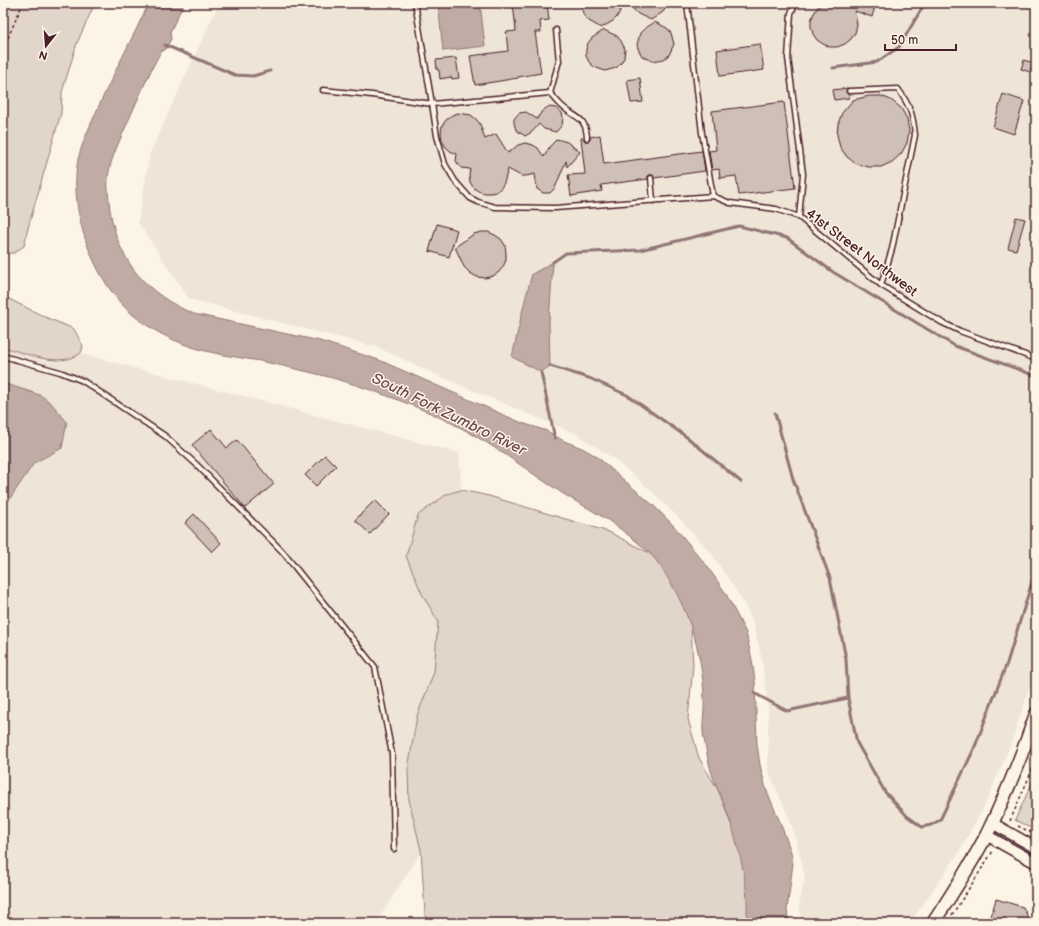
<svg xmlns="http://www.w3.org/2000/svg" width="1039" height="926" viewBox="0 0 1039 926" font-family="'Balsamiq Sans',sans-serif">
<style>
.built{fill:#eee5d7}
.green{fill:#e2d5ca;stroke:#967a7a}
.water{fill:#c0aca5;stroke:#917474}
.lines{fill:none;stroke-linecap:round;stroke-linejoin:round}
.stream{stroke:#917474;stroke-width:3}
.building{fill:#cfc0b7;stroke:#4a1f2b}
.service-casing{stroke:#4a1f2b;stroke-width:7}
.tertiary-casing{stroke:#4a1f2b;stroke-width:13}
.secondary-casing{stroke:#4a1f2b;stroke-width:15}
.path{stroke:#4a1f2b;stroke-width:1.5;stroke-dasharray:3 3;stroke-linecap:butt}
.service{stroke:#fcf5e5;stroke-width:4}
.tertiary{stroke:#fcf5e5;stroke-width:10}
.secondary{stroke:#fcf5e5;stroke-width:12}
.labels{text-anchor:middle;stroke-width:3;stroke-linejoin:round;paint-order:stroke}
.street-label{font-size:14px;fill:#4a1f2b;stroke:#fcf5e5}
.water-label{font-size:15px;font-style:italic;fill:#6d4950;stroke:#fcf5e5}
</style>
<rect width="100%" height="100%" fill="#fcf5e5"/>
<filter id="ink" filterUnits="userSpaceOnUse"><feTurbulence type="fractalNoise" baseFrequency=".025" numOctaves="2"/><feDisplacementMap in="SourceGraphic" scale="8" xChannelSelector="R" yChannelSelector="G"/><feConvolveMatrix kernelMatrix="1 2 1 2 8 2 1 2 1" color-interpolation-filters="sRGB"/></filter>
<g filter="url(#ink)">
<g class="built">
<polygon points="219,3 1036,3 1036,670 1011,744 984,807 958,854 910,923 802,923 799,905 805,877 799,851 790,820 768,770 768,709 762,660 753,622 741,598 713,556 681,520 647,487 614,459 576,434 441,377 376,347 189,299 138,222 150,153"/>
<polygon points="3,333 459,453 464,532 452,803 376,923 3,923"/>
</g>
<g class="green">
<polygon points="3,3 95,3 77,43 62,92 61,113 28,228 24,246 14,253 3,253"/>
<path d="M3 298 9 299 45 317 74 329 83 346 81 353C60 369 25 353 3 347Z"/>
<polygon points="461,490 489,496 609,532 653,555 690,606 693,666 688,719 699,758 720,793 730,822 740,840 752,885 746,923 427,923 425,914 421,850 409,800 408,769 417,716 434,672 438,621 422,594 406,556 418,515 447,494"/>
<polygon points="1036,774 1036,831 1015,820"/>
</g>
<g class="water">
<path d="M149 3H184L170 32 171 39 165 50 161 51C149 73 140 95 130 117 122 136 111 156 108 177 107 188 109 199 110 210 118 261 146 294 194 314L320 341 379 360 522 423 547 431 564 441 582 448 596 456 654 506 673 525 707 566 725 592 746 633 752 660 755 681 757 744 760 765 766 789 780 822 791 852 793 863 787 910 789 923H746C751 893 739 849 730 820 724 803 716 787 711 771 708 760 706 749 704 739 701 725 705 713 704 699 703 649 685 599 655 559 650 552 642 547 636 541 624 532 612 522 598 514 585 506 572 500 559 491 531 473 505 453 477 437 441 415 395 398 356 385 325 375 292 368 260 361 236 357 212 354 189 346 169 339 148 328 132 314 92 280 65 203 80 152 84 138 91 124 97 110 113 74 132 39 149 3Z"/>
<polygon points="438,3 480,3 485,46 443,51"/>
<polygon points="553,262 549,322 550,366 541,372 512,357 525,300 532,274"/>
<polygon points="3,383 40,395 51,403 67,422 62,448 34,463 3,509"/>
</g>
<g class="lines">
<g class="stream">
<polyline points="165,45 235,75 253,76 270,71"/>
<polyline points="833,68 877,62 899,47 925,3"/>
<polyline points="553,262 566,253 640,250 739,226 787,238 833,272 955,346 1036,376"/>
<polyline points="550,366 589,378 627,395 688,438 741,482"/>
<polyline points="541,372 555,439"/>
<polyline points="775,413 793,479 830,578 846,659 848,698 857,743 885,792 907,816 922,827 931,825 940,820 974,749 1007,663 1036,569"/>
<polyline points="754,693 787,711 848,698"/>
</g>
</g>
<g class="building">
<polygon points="513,3 547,3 549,20 540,21 541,32 535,32 541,73 518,77 518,78 475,85 470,56 508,51 506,32 516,31"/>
<polygon points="581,3 621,3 620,11 617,17 613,21 601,28 589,21 584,16 582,10"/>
<polygon points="630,3 669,3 663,12 651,20 638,14 634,10"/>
<polygon points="824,3 876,3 872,17 855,11 857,25 855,33 851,39 845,44 837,47 830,47 823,44 817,40 813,34 811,27 811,20 814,13 818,7"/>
<polygon points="655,22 667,28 671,33 674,44 669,55 664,59 653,61 642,56 639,51 637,45 640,33 644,29"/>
<polygon points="604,30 617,36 621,41 625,49 624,58 621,63 616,68 605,71 594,67 589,62 586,56 586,49 588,43 592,38"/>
<polygon points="760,44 764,70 720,76 717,50"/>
<polygon points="456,58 459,78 452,79 451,77 440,79 439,70 437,70 436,60"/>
<polygon points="1024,60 1033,63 1030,72 1021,69"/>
<polygon points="640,78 643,102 631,103 627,80"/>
<polygon points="848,88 846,92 849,94 849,98 834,100 832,90"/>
<polygon points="1003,94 1024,101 1014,134 993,127"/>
<polygon points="869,96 881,96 891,100 901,108 907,119 909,131 907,143 901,154 892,162 881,167 869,167 857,164 847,157 840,147 837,135 838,124 842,113 853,100"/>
<polygon points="784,102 795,188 739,195 736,176 720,178 719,169 712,170 709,151 716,150 712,111"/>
<polygon points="548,107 556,108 562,113 563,117 562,125 556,132 544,129 539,124 532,132 525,136 516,130 514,123 514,119 519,113 526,112 537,119 542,111"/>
<polygon points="458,113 471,115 476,119 480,124 485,139 496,134 508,153 518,145 525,143 533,145 538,148 544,157 550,146 557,139 567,142 580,152 567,167 566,161 555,188 550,193 543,193 537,189 535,174 526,176 521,176 508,169 504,183 501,188 496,192 491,193 484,193 478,191 473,187 470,182 469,175 470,169 461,168 456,161 457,154 450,151 445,146 442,140 441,133 442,126 446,120 452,115"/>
<polygon points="600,135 604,164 702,151 705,171 654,178 653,175 650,175 648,176 648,179 601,185 602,191 571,196 568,175 585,174 581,138 583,138 585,141 588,141 590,140 590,137"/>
<polygon points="1016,217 1025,219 1016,250 1008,248"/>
<polygon points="437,224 457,230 449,257 429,251"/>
<polygon points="481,232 488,232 495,235 501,239 505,245 506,253 506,260 503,267 499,272 493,276 485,278 477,277 470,273 464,267 455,247 474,234"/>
<polygon points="211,429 227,448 237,440 274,484 245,508 192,445"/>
<polygon points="325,455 336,466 316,486 305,475"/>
<polygon points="375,500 389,514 370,534 355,520"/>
<polygon points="194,514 221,543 212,552 185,523"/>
<polygon points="996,899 1023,907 1031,923 989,923"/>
</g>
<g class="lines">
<defs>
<g id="service">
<polyline points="415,3 432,104 437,136 445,164 455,181 470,198 478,202 495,207 555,208 713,196 730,203 776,209 799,217 881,285 941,322 960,331 1036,359"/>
<polyline points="687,3 702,133 713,196"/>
<polyline points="796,3 791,13 788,58 803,174 799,217"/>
<polyline points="323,90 372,95 432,104 550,93 559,61 556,30"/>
<path d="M849 91 898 89C910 106 913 114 915 135L892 249 881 285"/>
<path d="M550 93C554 97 558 103 563 107 576 119 586 116 587 138"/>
<polyline points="651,178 653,201"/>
<polyline points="3,356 60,372 83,381 165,436 197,465 282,551 375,667 392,754 394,849"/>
</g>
<g id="tertiary">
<polyline points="992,823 1036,848"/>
<polyline points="986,835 1036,863"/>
</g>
<path id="secondary" d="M933 923C952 894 971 865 987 834 1006 795 1022 755 1036 714"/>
</defs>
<use href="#service" class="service-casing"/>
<use href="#tertiary" class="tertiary-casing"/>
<use href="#secondary" class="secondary-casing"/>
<g class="path">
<polyline points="3,49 23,3"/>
<polyline points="1010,821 1036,761"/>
<polyline points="1018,826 1036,835"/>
<polyline points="952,915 993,851"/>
</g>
<use href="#service" class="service"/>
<use href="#tertiary" class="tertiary"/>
<use href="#secondary" class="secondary"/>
</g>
</g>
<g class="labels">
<g class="street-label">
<text transform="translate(862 252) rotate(37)" y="5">41st Street Northwest</text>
</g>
<g class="water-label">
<text transform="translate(449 414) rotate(26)" y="5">South Fork Zumbro River</text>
</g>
</g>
<rect width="1039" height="926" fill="none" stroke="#fcf5e5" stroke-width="16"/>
<rect x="8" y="8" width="1023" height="910" fill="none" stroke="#4a1f2b" stroke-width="1.5" filter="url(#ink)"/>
<g transform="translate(46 46) rotate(197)" stroke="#fcf5e5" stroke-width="3" paint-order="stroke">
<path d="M0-3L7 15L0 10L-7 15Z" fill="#4a1f2b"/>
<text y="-6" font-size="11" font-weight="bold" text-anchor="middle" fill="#4a1f2b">N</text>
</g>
<path d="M885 44v6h71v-6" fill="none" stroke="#4a1f2b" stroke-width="2"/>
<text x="891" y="44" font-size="12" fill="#4a1f2b" stroke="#fcf5e5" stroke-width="3" paint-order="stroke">50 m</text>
</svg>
